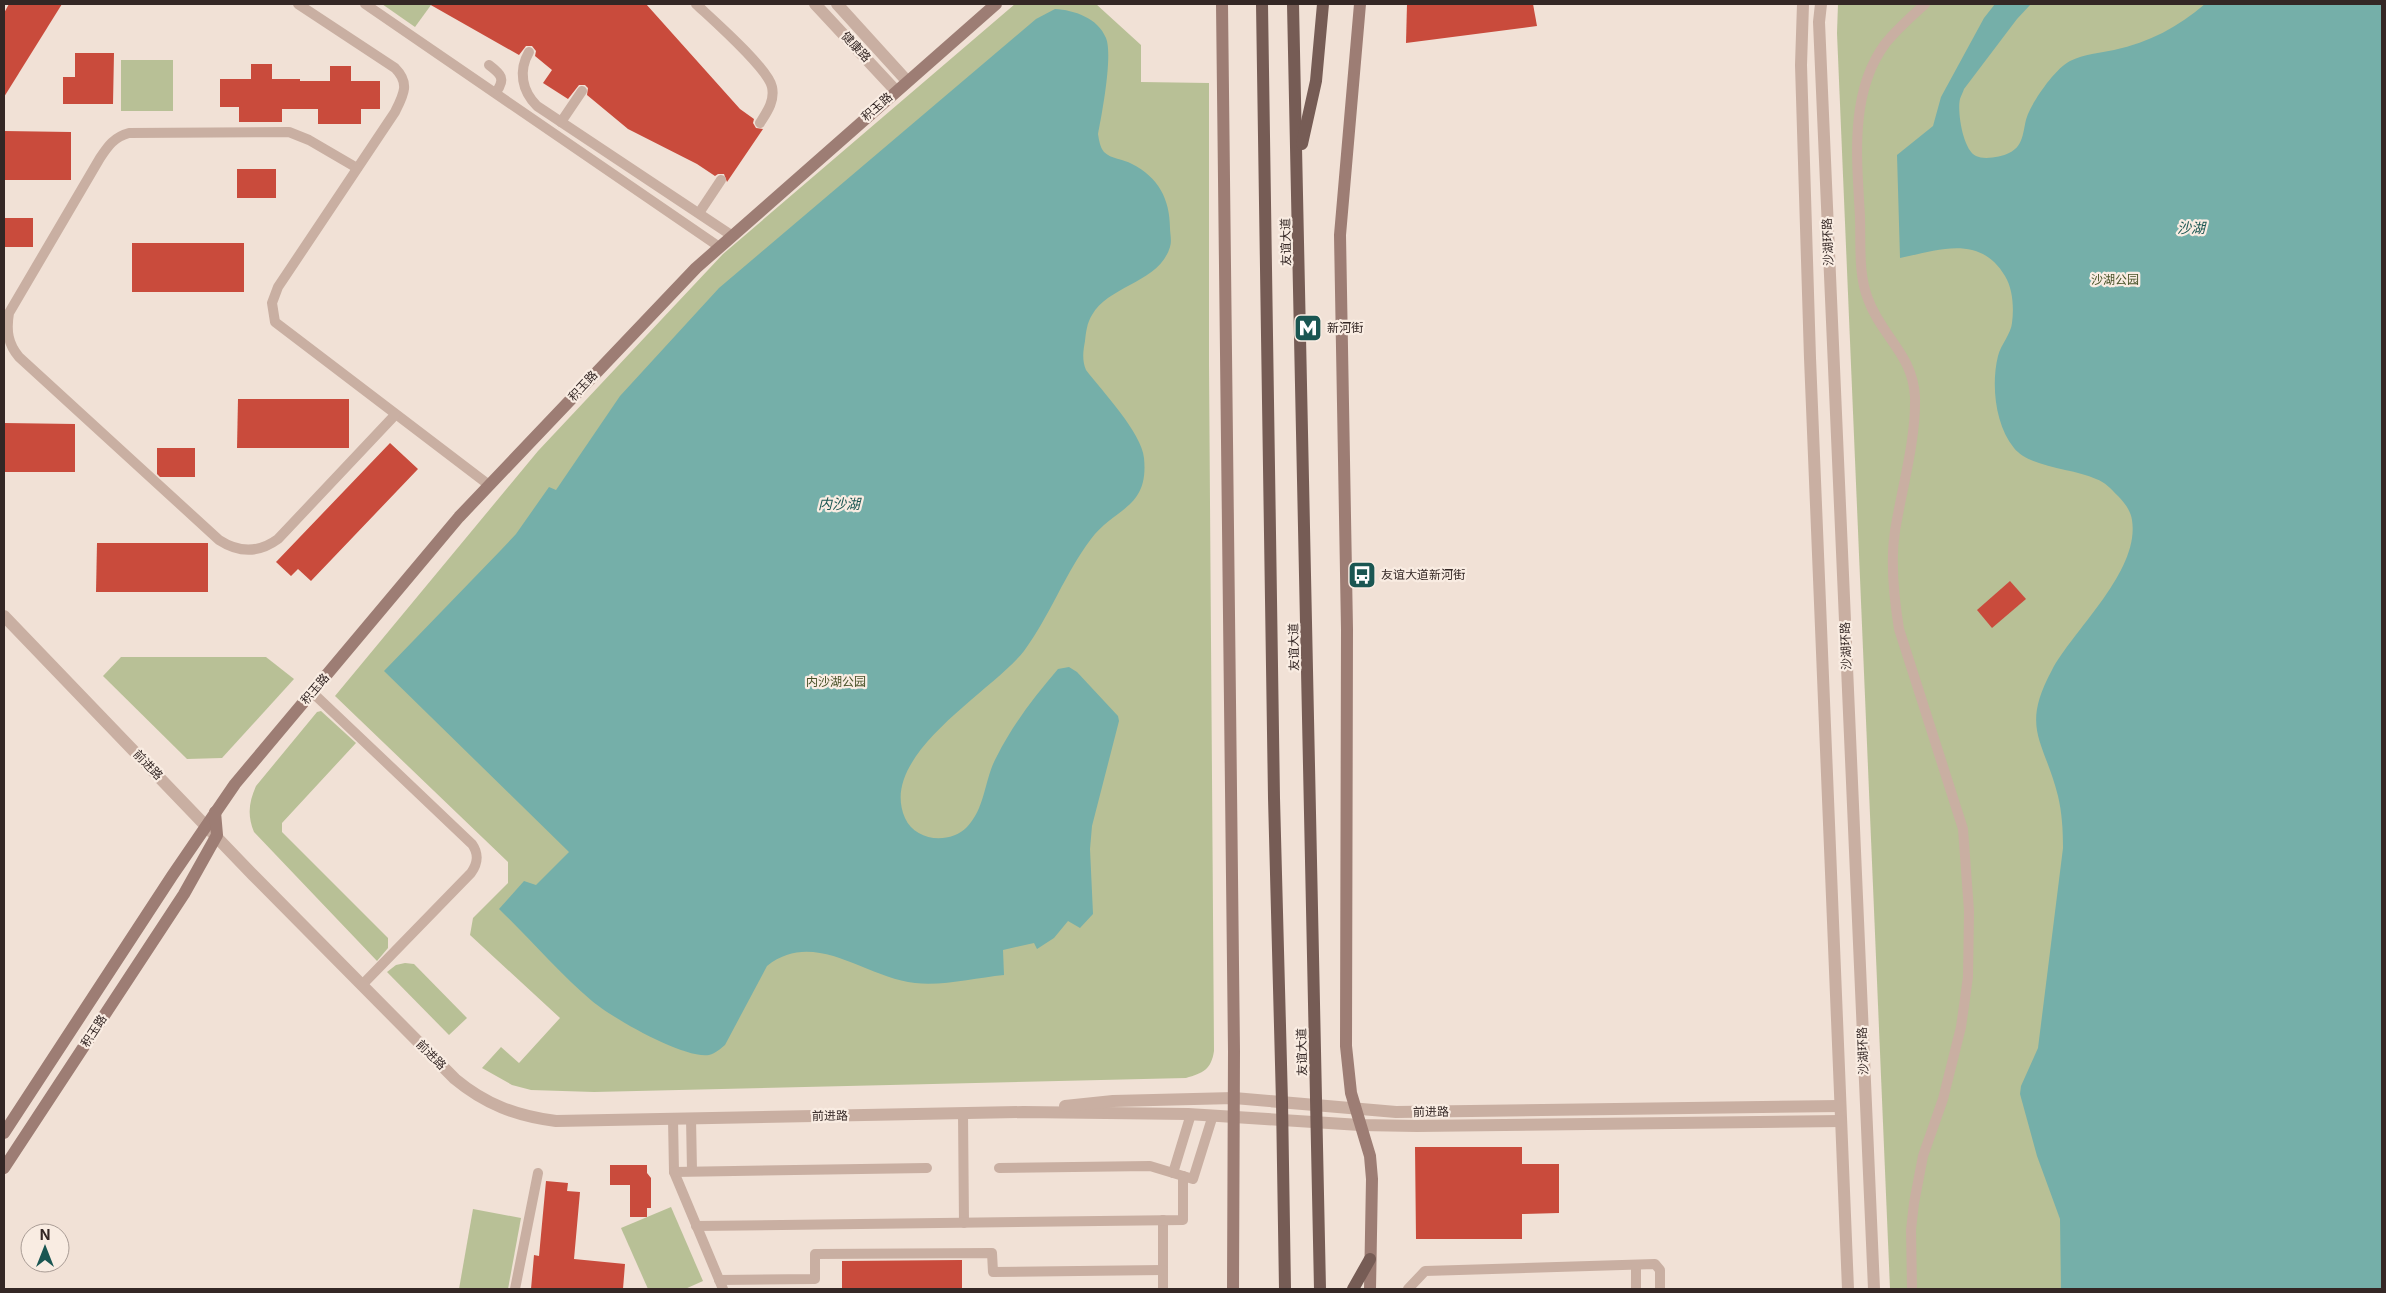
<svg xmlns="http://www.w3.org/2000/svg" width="2386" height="1293" viewBox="0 0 2386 1293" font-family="Inter,'Noto Sans SC',sans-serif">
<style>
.green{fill:#b8c096}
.water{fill:#75afa9}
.building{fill:#c94b3c}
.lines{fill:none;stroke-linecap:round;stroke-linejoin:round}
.service{stroke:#c9afa2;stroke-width:10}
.tertiary{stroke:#c9afa2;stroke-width:12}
.secondary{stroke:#9d7d74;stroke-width:12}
.primary{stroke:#765c55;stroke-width:12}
.labels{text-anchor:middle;stroke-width:4.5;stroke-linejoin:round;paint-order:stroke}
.street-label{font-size:12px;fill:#342725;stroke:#f9ece2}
.park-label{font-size:12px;fill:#495228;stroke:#f9ece2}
.poi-label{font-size:12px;fill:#342725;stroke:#f9ece2;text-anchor:start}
.water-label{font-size:14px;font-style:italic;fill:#1a5652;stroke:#f9ece2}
</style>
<rect width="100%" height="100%" fill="#f1e1d6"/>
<g class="green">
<polygon points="382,4 430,4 431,5 415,27"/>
<path d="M1015 4H1096L1141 45V82L1209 83V365L1214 1051C1211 1070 1203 1073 1186 1078L594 1092 531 1090 512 1085 482 1068 501 1047 519 1063 560 1018 470 935 473 918 508 883V862L335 696 538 451 723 254Z"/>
<polygon points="1838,4 2382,4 2382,1289 1890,1289 1837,33"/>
<rect x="121" y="60" width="52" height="51"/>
<polygon points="121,657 266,657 294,679 222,758 187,759 103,676"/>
<path d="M321 711 356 743 282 823V832L388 938V948L377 961 254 832C247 815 249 802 256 786L317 712Z"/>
<polygon points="405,963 414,964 467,1018 449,1035 387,972 396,965"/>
<polygon points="671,1207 703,1281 685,1289 648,1289 621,1228"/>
<polygon points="473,1209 521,1218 508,1289 459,1289"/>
</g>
<g class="water">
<path d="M1995 4H2031L2017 19 1964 89C1963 92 1961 96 1960 99 1957 112 1963 150 1976 156 1984 160 2001 157 2009 153 2026 145 2022 128 2028 114 2035 98 2055 69 2070 61 2084 54 2100 53 2114 50 2150 42 2178 27 2205 4H2382V1289H2061L2060 1219 2037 1156 2020 1094 2021 1086 2038 1048 2063 848C2063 830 2062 813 2058 796 2044 740 2020 729 2052 670 2075 628 2140 571 2132 520 2131 511 2124 502 2118 496 2111 489 2105 482 2096 479 2073 468 2030 468 2014 448 1995 425 1991 384 1998 356 2001 344 2011 334 2012 323 2014 308 2013 289 2005 276 1980 234 1939 250 1900 258L1897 155 1933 126 1941 97 1984 18Z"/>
<path d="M1055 9C1074 10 1098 18 1106 38 1113 55 1102 114 1098 134 1099 140 1100 147 1104 152 1111 159 1123 159 1132 164 1158 177 1170 199 1170 228 1170 233 1172 241 1170 247 1159 283 1109 285 1092 315 1087 323 1086 332 1085 341 1083 352 1082 360 1086 370 1102 391 1142 433 1144 458 1149 509 1115 507 1091 539 1065 573 1050 616 1024 651 992 692 877 755 905 818 915 841 949 845 967 827 986 807 984 779 997 756 1013 724 1035 696 1058 669L1069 667 1077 672 1118 716 1119 721 1092 826 1090 849 1093 914 1080 928 1068 921 1054 938 1037 949 1034 943 1003 950 1004 975C975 978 944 986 915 983 865 978 815 928 767 966L725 1045C720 1049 716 1053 709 1055 684 1059 612 1018 592 1001 559 973 530 939 499 909L524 881 536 885 569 852 384 671 501 550 516 534 549 487 556 490 620 396 719 288 1036 19Z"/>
</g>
<g class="building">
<polygon points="9,4 62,4 4,97 4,13"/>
<polygon points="429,4 646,4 740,109 754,119 753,123 756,128 763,129 727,182 724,174 718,174 715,176 697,164 628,129 587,95 588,88 585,85 579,85 568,99 543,83 552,70 535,56 536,51 532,46 526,46 519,55"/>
<polygon points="1407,4 1533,4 1537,26 1406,43"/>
<polygon points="75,53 114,53 113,104 63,104 63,77 75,77"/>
<polygon points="251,64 272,64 272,79 300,79 300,81 330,81 330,66 351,66 351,81 380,81 380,109 361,109 361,124 318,124 318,109 282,109 282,122 239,122 239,107 220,107 220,79 251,79"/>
<polygon points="4,131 71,132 71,180 4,180"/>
<rect x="237" y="169" width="39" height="29"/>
<rect x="4" y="218" width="29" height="29"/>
<rect x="132" y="243" width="112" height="49"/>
<polygon points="238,399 349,399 349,448 237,448"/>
<polygon points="4,423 75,424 75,472 4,472"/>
<polygon points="390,443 418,469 311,581 298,569 291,576 276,562"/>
<polygon points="157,448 195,448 195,477 160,477 157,474"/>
<polygon points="97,543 208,543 208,592 96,592"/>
<polygon points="2010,581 2026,599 1992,628 1977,610"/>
<polygon points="1415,1147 1522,1147 1522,1164 1559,1164 1559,1213 1522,1214 1522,1239 1416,1239"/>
<polygon points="610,1165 647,1165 647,1173 651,1178 651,1208 647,1208 647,1217 630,1217 630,1185 610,1185"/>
<polygon points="546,1181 568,1183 567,1191 580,1192 574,1259 625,1264 623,1289 531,1289 534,1255 539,1256"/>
<polygon points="962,1260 962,1289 842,1289 842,1261"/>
</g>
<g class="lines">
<g class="service">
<path d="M298 4 395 68C410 83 404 94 395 112L278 287 272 303 275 322 489 485"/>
<polyline points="365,4 718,246"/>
<path d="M696 4C713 20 768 68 772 87 775 101 767 112 760 123"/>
<path d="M529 52C518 71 522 91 537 106L731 235"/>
<path d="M489 65C501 74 506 79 496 92"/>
<polyline points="561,122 582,91"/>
<path d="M357 168 309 140 289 132 129 133C114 137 108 146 100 158L9 313C6 331 8 344 19 357L219 540C239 553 259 553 278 539L395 415"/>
<polyline points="699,213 721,180"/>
<path d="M312 692 472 844C479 854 478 863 471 873L362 985"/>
<polyline points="963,1114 964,1223"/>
<polyline points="691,1118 692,1171"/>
<polyline points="673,1119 674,1172 723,1289"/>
<polyline points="999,1168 1150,1166 1193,1179 1213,1115"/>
<polyline points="674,1172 927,1168"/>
<polyline points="1173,1173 1191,1114"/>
<polyline points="1163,1220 1163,1289"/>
<polyline points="696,1226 1183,1220 1183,1176"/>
<polyline points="1636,1265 1636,1289"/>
<polyline points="719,1280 815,1279 815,1254 992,1253 993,1272 1163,1270"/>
<polyline points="515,1289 538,1173"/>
<polyline points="1408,1289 1425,1271 1655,1264 1660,1270 1660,1289"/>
<path d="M1912 1289 1911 1230 1914 1203 1923 1156 1943 1099 1961 1027 1968 977 1969 911 1963 829 1899 629C1894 598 1890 563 1895 531 1902 487 1916 441 1915 397 1913 354 1881 336 1868 299 1858 274 1861 243 1860 217 1857 160 1849 93 1885 44 1896 30 1912 16 1925 4"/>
</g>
<g class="tertiary">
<polyline points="815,4 896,91"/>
<polyline points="837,4 907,81"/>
<polyline points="1803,4 1801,65 1810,358 1848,1289"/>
<polyline points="1821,4 1819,22 1874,1289"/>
<path d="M4 616 253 875 455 1079C485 1104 516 1116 556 1121L1023 1112 1188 1114 1360 1125 1417 1126 1841 1121"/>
<polyline points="1065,1106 1113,1101 1234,1098 1396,1112 1840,1106"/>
</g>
<g class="secondary">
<polyline points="1222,4 1234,1051 1233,1289"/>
<polyline points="1360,4 1340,235 1347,629 1346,1046 1351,1093 1370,1156 1372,1179 1370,1289"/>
<polyline points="4,1133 172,876 235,784 459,517 696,268 996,4"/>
<polyline points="4,1168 184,894 217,835 215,812"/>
</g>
<g class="primary">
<polyline points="1262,4 1274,798 1282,1102 1285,1289"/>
<polyline points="1293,4 1320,1289"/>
<polyline points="1302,144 1316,81 1323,4"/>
<polyline points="1353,1289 1370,1259"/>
</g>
</g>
<defs>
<symbol id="metro-square" viewBox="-11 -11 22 22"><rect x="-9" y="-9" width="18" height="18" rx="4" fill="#1a5652" stroke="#f9ece2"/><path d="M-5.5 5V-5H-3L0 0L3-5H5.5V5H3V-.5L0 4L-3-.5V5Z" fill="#fff"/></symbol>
<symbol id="bus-square" viewBox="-11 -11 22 22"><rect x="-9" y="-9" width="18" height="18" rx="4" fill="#1a5652" stroke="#f9ece2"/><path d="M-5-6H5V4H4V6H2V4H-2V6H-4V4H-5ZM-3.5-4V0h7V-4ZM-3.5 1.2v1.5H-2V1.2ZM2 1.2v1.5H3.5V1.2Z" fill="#fff"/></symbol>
</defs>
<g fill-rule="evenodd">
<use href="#metro-square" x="1292" y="312" width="32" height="32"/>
<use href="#bus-square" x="1346" y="559" width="32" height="32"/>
</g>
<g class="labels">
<g class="street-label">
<text transform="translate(856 47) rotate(47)" y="4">健康路</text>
<text transform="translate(877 107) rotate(-41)" y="4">积玉路</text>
<text transform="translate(1286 242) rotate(-91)" y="4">友谊大道</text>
<text transform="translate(1828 242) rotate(-92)" y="4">沙湖环路</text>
<text transform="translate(583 386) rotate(-47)" y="4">积玉路</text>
<text transform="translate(1846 646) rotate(-92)" y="4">沙湖环路</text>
<text transform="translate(1294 647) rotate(-91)" y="4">友谊大道</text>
<text transform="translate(315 689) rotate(-50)" y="4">积玉路</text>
<text transform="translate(148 765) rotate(46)" y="4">前进路</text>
<text transform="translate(94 1031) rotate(-57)" y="4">积玉路</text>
<text transform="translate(1863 1051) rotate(-92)" y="4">沙湖环路</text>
<text transform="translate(1302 1052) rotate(-91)" y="4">友谊大道</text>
<text transform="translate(431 1055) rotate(45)" y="4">前进路</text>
<text transform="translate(1431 1112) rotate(-1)" y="4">前进路</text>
<text transform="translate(830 1116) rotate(-1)" y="4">前进路</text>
</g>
<g class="park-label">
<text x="2115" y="284">沙湖公园</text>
<text x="836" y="686">内沙湖公园</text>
</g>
<g class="poi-label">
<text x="1327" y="332">新河街</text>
<text x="1381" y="579">友谊大道新河街</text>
</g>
<g class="water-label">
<text x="2191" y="233">沙湖</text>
<text x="839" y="509">内沙湖</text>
</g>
</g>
<rect width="2386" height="1293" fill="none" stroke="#342725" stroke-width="10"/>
<g transform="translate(45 1248)"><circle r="24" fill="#f9ece2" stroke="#aa9d96"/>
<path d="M0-4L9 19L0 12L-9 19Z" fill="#1a5652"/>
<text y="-8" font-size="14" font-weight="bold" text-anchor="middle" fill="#342725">N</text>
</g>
</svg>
